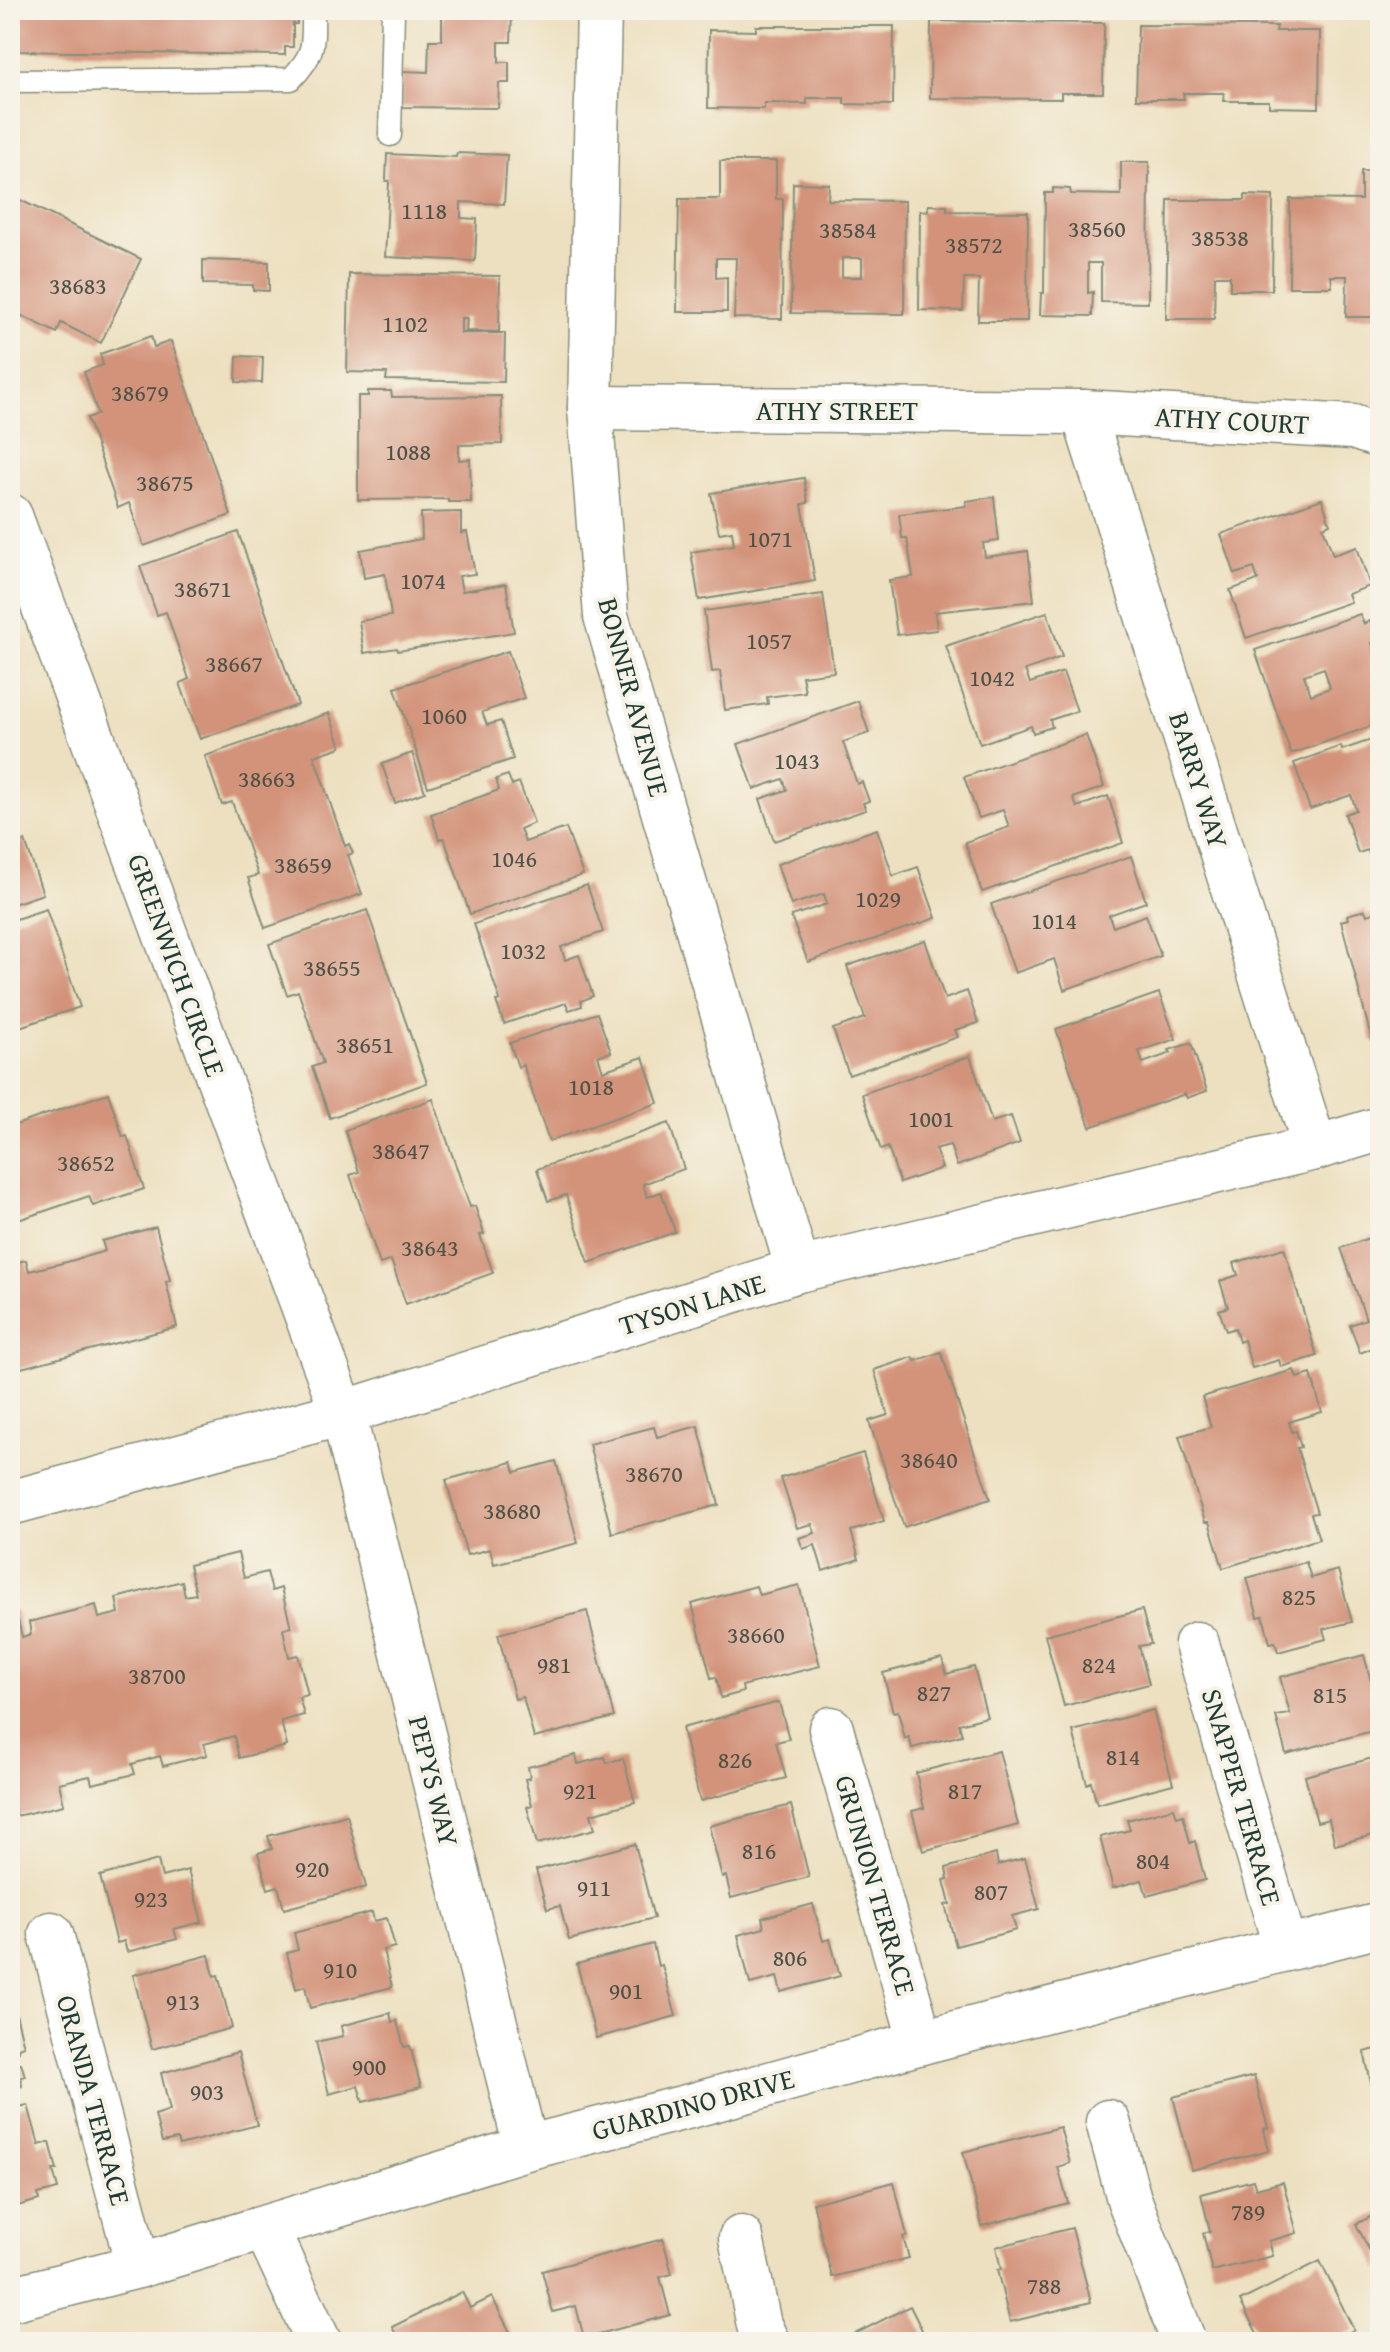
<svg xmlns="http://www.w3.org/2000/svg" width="1390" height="2352" viewBox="0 0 1390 2352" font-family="'Gentium Book Plus',serif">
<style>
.building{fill:#d3937a;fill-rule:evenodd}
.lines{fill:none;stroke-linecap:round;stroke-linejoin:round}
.lane-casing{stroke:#868e7a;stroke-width:25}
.street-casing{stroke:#868e7a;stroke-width:47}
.lane{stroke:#fff;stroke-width:22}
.street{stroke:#fff;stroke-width:44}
.labels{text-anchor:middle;stroke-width:8;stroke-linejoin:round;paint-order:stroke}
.number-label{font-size:24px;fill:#4c5246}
.street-label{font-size:28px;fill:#1f3d34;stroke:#f7f3e8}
</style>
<rect width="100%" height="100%" fill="#f7f3e8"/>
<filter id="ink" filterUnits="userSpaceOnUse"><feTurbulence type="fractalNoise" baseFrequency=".0125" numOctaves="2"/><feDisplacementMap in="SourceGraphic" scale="16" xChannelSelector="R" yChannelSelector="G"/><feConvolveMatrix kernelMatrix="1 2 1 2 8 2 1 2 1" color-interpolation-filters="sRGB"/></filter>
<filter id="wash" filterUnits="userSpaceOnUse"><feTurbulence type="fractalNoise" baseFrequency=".006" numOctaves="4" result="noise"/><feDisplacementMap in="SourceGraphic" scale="32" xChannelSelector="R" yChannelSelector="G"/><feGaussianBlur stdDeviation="1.8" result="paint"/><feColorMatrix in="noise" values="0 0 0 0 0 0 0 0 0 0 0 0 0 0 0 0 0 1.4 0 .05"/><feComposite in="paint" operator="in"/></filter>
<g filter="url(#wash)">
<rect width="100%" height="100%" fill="#ede0c0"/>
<g id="blocks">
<g class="building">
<polygon points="10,10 297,10 297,24 293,24 293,47 285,47 285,55 10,51"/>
<polygon points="442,10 512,10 511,42 499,42 499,62 509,62 509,83 499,83 498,108 401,107 402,71 428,72 429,40 442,40"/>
<polygon points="931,21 1104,23 1103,93 1061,93 1061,99 930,98"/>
<polygon points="1138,25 1277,26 1276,31 1320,31 1319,108 1269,107 1269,101 1223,101 1224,93 1183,93 1184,99 1136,99"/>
<polygon points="756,26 894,26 893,105 844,104 844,98 807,98 807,104 764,103 764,109 708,108 709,30 756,31"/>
<polygon points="457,153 507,155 504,204 461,202 461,218 477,219 475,261 385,257 389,181 386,181 387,154 456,157"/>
<polygon points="720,161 776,161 776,199 783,199 782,319 734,318 736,258 716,258 716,278 727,277 727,312 677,312 679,199 720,199"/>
<polygon points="1121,162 1149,162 1148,303 1101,302 1101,263 1088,263 1088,293 1093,292 1092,316 1040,315 1041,293 1044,293 1045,193 1053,193 1053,188 1070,189 1071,194 1121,195"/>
<polygon points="1361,171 1380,172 1380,317 1346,317 1347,276 1331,276 1332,287 1289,287 1290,199 1361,200"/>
<path d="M793 183 829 184 828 200 905 201 904 314 791 313ZM842 258H862V277H842Z"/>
<polygon points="10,195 141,259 101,343 61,323 57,333 10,310"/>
<polygon points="1245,195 1273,196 1272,290 1230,290 1230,276 1215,276 1214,319 1166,319 1168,200 1245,200"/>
<polygon points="928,205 947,206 947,211 1028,212 1027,321 978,321 979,279 964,279 963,311 919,310 920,211 928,211"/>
<polygon points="203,260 269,262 269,291 253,290 253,285 203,284"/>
<polygon points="349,274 500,276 499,332 466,331 467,318 461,318 461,333 505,333 504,382 386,380 387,373 347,372"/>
<polygon points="151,336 154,347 171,341 231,515 144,546 129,503 118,508 87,418 98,414 84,372 103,365 100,354"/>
<polygon points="237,356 263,357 262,383 236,382"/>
<polygon points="368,391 391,391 392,397 501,396 502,444 459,445 459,460 470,459 471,502 448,502 448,499 358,500 358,396 368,396"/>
<polygon points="804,478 808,503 802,504 815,581 699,600 691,552 734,545 732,531 719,533 711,493"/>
<polygon points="994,497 999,541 983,543 985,557 1028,551 1034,601 935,612 937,630 897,635 889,580 913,577 907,538 902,538 899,514 966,506 966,501"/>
<polygon points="1322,499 1330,524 1323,527 1333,555 1357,547 1370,586 1348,594 1351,602 1246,638 1230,590 1258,580 1254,568 1235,574 1221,534"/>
<polygon points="461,512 461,533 467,532 475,574 459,576 462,591 506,584 514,632 398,651 397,648 364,653 359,621 391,616 385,574 364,578 360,550 422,539 421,513"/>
<polygon points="238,532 298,705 200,739 180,683 189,679 166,612 157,615 140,566"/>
<polygon points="823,594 834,672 802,676 805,692 767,697 768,704 725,710 720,671 712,672 704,611"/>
<polygon points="1047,612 1062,657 1025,670 1030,683 1063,672 1077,711 1050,720 1052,727 1033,733 1031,726 980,744 946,646"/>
<path d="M1360 614 1364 624 1370 621 1377 642 1372 643 1376 656 1380 654V723L1291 754 1255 650ZM1324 668 1330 688 1311 695 1304 675Z"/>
<polygon points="508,651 524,698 482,712 487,725 501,721 513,759 428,787 395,688"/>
<polygon points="858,701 869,733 843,742 857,784 862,782 869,801 863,803 866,810 774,841 760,799 787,790 783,779 754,789 738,744"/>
<polygon points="329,713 341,747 314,756 345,846 349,844 353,853 348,855 362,894 265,928 248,878 258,875 245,838 232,802 222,805 205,756"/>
<polygon points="1086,735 1104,787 1073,798 1077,807 1108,796 1123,843 982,892 965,842 1009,827 1003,810 979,818 964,777"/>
<polygon points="1380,737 1380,861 1372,864 1368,850 1358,853 1345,814 1356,810 1351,795 1310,809 1294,763 1341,746 1342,750"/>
<polygon points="412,753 425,792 395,803 382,764"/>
<polygon points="508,775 512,785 519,782 534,823 520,829 525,842 566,828 583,875 470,914 444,838 439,839 431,814 499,790 496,779"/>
<polygon points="10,811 21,843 25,841 43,894 10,905"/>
<polygon points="877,829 893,876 918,867 936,918 808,962 791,916 827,904 824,894 791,905 777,864"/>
<polygon points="1131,856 1146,902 1109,915 1113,927 1146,915 1161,956 1064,990 1054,959 1015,973 991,904"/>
<polygon points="587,885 603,932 561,947 565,960 579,955 593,996 581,1001 582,1006 569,1010 566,1003 504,1024 496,1001 500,1000 474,924"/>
<polygon points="46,909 80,1007 10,1030 10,921"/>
<polygon points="367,910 427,1083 330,1118 312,1067 323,1063 298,991 287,995 269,944"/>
<polygon points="1365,910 1367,915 1380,911 1380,1039 1372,1041 1341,921 1348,919 1347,915"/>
<polygon points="925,940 945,999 967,991 978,1023 955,1030 958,1037 849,1075 833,1029 865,1018 847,966"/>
<polygon points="1159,993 1176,1039 1139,1051 1143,1063 1171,1053 1169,1050 1191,1043 1207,1091 1187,1098 1185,1094 1090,1127 1056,1029"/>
<polygon points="597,1013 611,1052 598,1056 603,1071 643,1057 658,1103 549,1141 523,1065 518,1067 510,1043"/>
<polygon points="970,1056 992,1122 1011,1116 1020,1143 957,1166 950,1145 935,1149 942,1168 900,1183 888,1147 881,1150 862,1094"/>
<polygon points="108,1093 123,1137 127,1136 144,1189 93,1206 89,1196 51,1209 15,1221 18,1231 10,1234 10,1127"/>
<polygon points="433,1099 470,1207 475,1206 484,1234 480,1235 493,1273 406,1304 391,1260 380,1264 350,1175 359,1172 345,1130"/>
<polygon points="669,1123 684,1169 643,1184 647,1197 661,1192 675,1232 589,1263 566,1195 548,1201 537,1169"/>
<polygon points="156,1227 170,1280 166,1282 177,1327 10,1371 10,1264 26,1260 29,1271 67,1262 105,1251 102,1241"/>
<polygon points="1380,1234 1380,1345 1360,1353 1350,1325 1366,1319 1341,1248"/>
<polygon points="1284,1248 1317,1356 1281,1367 1279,1360 1252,1368 1244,1340 1239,1342 1235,1328 1226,1331 1219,1310 1228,1307 1220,1281 1238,1275 1234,1263"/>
<polygon points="941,1352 990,1499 904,1527 869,1421 888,1415 874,1370 913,1357 915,1361"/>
<polygon points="1294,1370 1297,1378 1311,1374 1322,1412 1289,1422 1292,1432 1296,1431 1301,1447 1297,1448 1317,1513 1311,1514 1319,1539 1223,1568 1209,1522 1205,1522 1179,1436 1211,1427 1202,1397"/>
<polygon points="698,1426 719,1505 612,1533 589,1444 654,1427 657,1437"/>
<polygon points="863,1453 884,1521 851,1531 859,1559 823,1571 815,1545 803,1549 799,1538 815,1533 812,1524 797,1528 781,1478"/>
<polygon points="556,1461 578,1543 494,1564 490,1549 467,1555 446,1480 512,1462 515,1472"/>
<polygon points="238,1553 244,1578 267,1572 272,1591 281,1588 291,1627 283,1629 289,1657 298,1655 308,1695 299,1697 304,1715 281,1721 287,1746 239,1758 234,1736 204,1744 207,1755 163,1766 160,1756 132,1764 135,1774 92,1784 90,1776 59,1783 64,1805 16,1816 10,1791 10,1612 16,1611 22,1637 31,1634 29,1622 96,1605 99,1618 119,1613 116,1598 182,1581 185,1596 196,1594 189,1565"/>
<polygon points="1306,1562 1311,1578 1338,1570 1352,1622 1323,1629 1326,1639 1278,1652 1275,1642 1270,1643 1263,1616 1258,1617 1247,1578"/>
<polygon points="799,1585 820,1666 742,1686 743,1692 721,1698 716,1677 711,1678 692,1604 756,1586 759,1595"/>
<polygon points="1142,1610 1151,1644 1139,1646 1149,1684 1064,1706 1045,1635"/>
<polygon points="587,1611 614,1717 534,1738 523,1697 515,1699 498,1634"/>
<polygon points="1364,1655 1380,1715 1380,1729 1286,1754 1276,1716 1290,1714 1280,1677"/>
<polygon points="942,1658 946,1674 974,1667 987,1717 959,1724 962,1735 912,1748 909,1737 905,1739 898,1711 893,1712 883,1673"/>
<polygon points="779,1702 789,1739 776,1742 786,1778 700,1801 682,1728"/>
<polygon points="1153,1710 1173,1784 1097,1804 1091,1782 1087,1784 1073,1731"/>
<polygon points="999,1751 1018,1825 923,1851 912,1811 924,1808 916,1773"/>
<polygon points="576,1755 578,1764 605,1757 607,1763 623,1758 635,1802 591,1814 595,1829 537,1844 527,1807 532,1805 525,1779 530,1778 528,1767"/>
<polygon points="1380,1756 1380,1833 1335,1845 1329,1819 1317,1822 1305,1776"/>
<polygon points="791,1805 809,1877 731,1898 726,1876 722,1877 709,1826"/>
<polygon points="1174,1808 1177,1817 1183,1815 1190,1843 1195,1841 1205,1880 1147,1896 1142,1880 1113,1888 1100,1837 1130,1830 1127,1820"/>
<polygon points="347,1815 366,1887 284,1909 278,1886 268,1889 258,1853 272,1849 268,1836"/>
<polygon points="635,1844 654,1918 569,1940 560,1906 547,1909 536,1870"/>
<polygon points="996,1854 998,1865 1025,1858 1039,1909 1012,1916 1016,1930 956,1946 945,1905 950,1904 944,1880 948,1879 946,1868"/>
<polygon points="158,1860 162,1877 188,1870 202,1922 174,1929 177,1939 127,1952 124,1941 117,1943 100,1876"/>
<polygon points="813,1904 823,1941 830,1939 840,1976 781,1992 777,1977 750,1984 738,1935 764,1928 762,1918"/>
<polygon points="372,1912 374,1921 387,1918 395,1947 383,1950 392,1987 310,2008 305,1986 296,1989 287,1953 298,1950 294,1933"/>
<polygon points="653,1944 658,1966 662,1965 676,2016 596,2038 577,1964"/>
<polygon points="209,1955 214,1976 218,1975 232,2028 152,2049 133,1975"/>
<polygon points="14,2006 24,2046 18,2048 18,2051 15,2052 18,2064 21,2063 25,2076 21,2077 22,2086 10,2090 10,2007"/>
<polygon points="390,2013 392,2022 397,2021 404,2047 410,2046 421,2087 363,2102 358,2086 329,2094 316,2042 343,2036 341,2026"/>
<polygon points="1380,2048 1380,2088 1373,2091 1364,2052"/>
<polygon points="238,2052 257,2125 179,2145 177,2139 162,2142 155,2115 170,2110 161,2073"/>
<polygon points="1254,2076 1268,2128 1264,2129 1269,2150 1192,2170 1173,2097"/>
<polygon points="28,2105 39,2145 50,2142 57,2170 53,2170 58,2189 38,2194 39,2200 10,2208 10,2109"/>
<polygon points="1060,2127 1070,2163 1058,2167 1068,2203 982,2226 963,2152"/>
<polygon points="1253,2180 1256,2189 1283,2182 1297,2233 1269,2241 1273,2256 1212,2271 1203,2233 1210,2231 1201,2194"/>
<polygon points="894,2182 907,2236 903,2237 909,2258 832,2277 813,2203"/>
<polygon points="1380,2212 1380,2271 1356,2224"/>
<polygon points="1072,2228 1091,2302 1010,2322 997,2270 1001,2269 996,2247"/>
<polygon points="663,2239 672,2274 660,2277 670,2315 584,2338 576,2306 553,2312 542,2271"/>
<polygon points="1320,2261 1354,2330 1329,2342 1248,2342 1246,2338 1257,2333 1240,2301"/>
<polygon points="462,2292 470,2308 492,2297 515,2342 400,2342 392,2327"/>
<polygon points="910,2306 928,2342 839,2342"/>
</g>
</g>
</g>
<g filter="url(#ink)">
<use href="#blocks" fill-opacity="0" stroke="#868e7a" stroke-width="2"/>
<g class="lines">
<defs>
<g id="lane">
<path d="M10 81 291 79C316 53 313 45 313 10"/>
<polyline points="390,135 393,10"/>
</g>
<g id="street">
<polyline points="599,10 590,408 606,616 798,1270"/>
<polyline points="590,408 1083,412 1353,427 1380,436"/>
<polyline points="1083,412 1315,1148"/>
<polyline points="10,516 343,1413 526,2148"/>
<polyline points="10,1503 343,1413 798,1270 1315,1148 1380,1129"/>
<polyline points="1197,1644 1286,1949"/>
<polyline points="831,1729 921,2042"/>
<polyline points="51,1934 138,2266"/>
<polyline points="1108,2122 1129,2199 1184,2342"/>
<polyline points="266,2229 319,2342"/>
<polyline points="741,2238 759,2325 767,2342"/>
<polyline points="10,2299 138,2266 526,2148 694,2105 921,2042 1380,1925"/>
</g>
</defs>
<use href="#lane" class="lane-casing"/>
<use href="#street" class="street-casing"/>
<use href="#lane" class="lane"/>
<use href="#street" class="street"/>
</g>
</g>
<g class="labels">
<g class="number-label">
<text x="424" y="219">1118</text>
<text x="1097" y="237">38560</text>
<text x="848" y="238">38584</text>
<text x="1220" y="246">38538</text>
<text x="974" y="253">38572</text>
<text x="78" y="294">38683</text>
<text x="405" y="332">1102</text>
<text x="140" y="401">38679</text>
<text x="408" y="460">1088</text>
<text x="165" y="491">38675</text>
<text x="770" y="547">1071</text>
<text x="423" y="589">1074</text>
<text x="203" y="597">38671</text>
<text x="769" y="649">1057</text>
<text x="234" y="672">38667</text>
<text x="992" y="686">1042</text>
<text x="444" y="724">1060</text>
<text x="797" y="769">1043</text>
<text x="267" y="787">38663</text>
<text x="514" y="867">1046</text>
<text x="303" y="873">38659</text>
<text x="878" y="907">1029</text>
<text x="1054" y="929">1014</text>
<text x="523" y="959">1032</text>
<text x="332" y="976">38655</text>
<text x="365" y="1053">38651</text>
<text x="591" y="1095">1018</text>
<text x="931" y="1127">1001</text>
<text x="401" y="1159">38647</text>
<text x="86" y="1171">38652</text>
<text x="430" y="1256">38643</text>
<text x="929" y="1468">38640</text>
<text x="654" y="1482">38670</text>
<text x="512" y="1519">38680</text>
<text x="1299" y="1605">825</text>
<text x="756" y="1643">38660</text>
<text x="554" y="1673">981</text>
<text x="1099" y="1673">824</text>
<text x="157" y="1684">38700</text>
<text x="934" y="1701">827</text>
<text x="1330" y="1703">815</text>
<text x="1123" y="1765">814</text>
<text x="735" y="1768">826</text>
<text x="580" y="1799">921</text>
<text x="965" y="1799">817</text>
<text x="759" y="1859">816</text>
<text x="1153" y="1869">804</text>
<text x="312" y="1877">920</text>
<text x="594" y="1896">911</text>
<text x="991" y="1900">807</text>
<text x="151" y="1907">923</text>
<text x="790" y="1966">806</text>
<text x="340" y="1978">910</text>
<text x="626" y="1999">901</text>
<text x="183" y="2010">913</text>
<text x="369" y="2075">900</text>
<text x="207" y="2100">903</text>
<text x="1248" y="2220">789</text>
<text x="1044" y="2294">788</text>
</g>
<g class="street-label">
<text x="837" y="420">ATHY STREET</text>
<text transform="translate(1232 420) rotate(3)" y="10">ATHY COURT</text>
<text transform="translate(634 697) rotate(75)" y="10">BONNER AVENUE</text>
<text transform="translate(1199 780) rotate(73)" y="10">BARRY WAY</text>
<text transform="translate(177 965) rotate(70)" y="10">GREENWICH CIRCLE</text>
<text transform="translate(692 1304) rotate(-17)" y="10">TYSON LANE</text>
<text transform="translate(434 1781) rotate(76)" y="10">PEPYS WAY</text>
<text transform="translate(1242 1797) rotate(74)" y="10">SNAPPER TERRACE</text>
<text transform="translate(876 1885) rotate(74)" y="10">GRUNION TERRACE</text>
<text transform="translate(94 2100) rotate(75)" y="10">ORANDA TERRACE</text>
<text transform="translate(693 2104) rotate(-15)" y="10">GUARDINO DRIVE</text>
</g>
</g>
<rect width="1390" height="2352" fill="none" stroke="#f7f3e8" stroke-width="40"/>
</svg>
